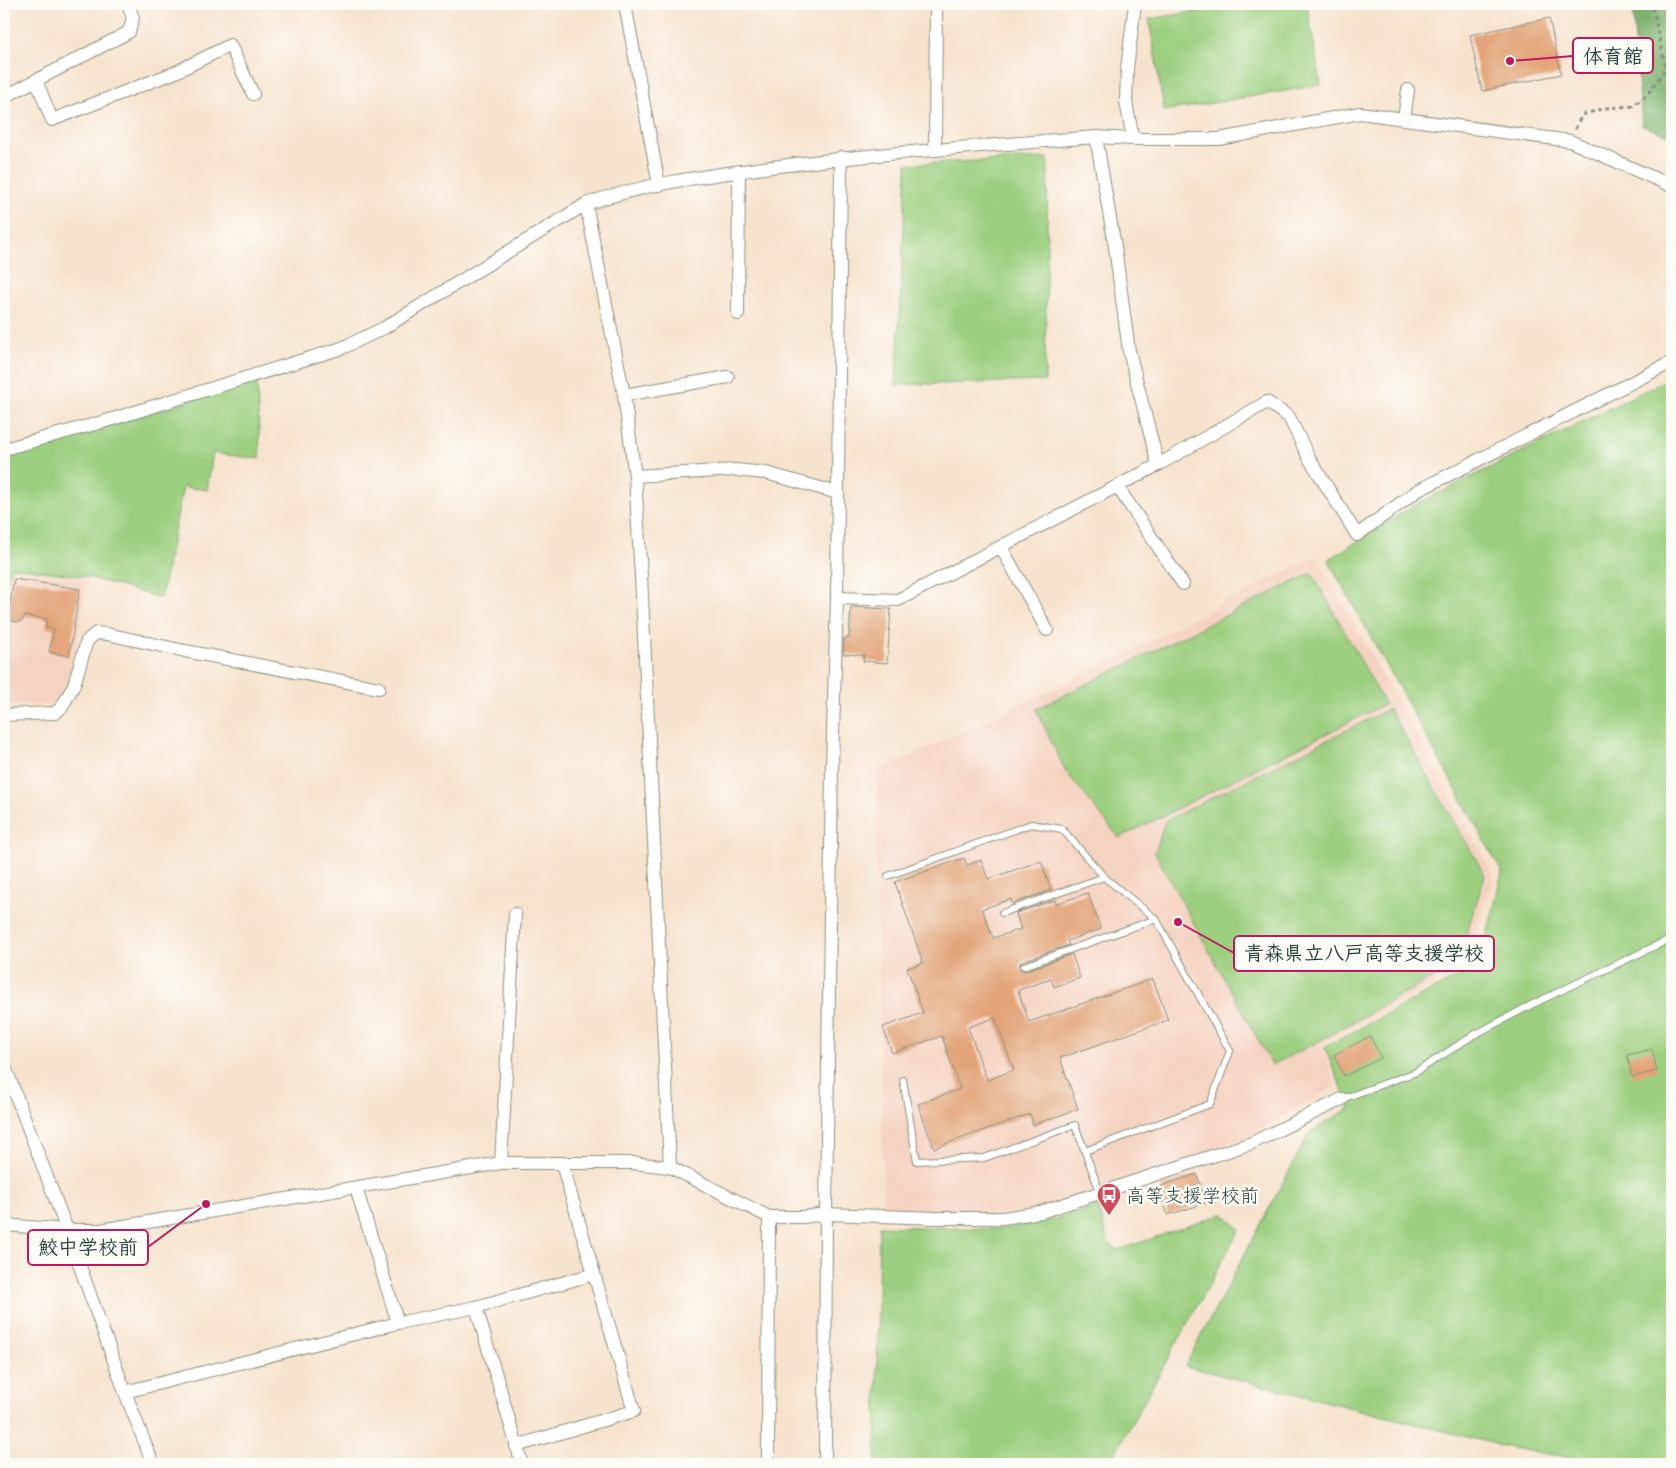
<svg xmlns="http://www.w3.org/2000/svg" width="1676" height="1468" viewBox="0 0 1676 1468" font-family="'Patrick Hand','Klee One',sans-serif">
<style>
.built{fill:#f5d3c1}
.green{fill:#9ccf7f;stroke:#5e865a}
.forest{fill:#7db26e;stroke:#4e7851}
.building{fill:#e2a478;fill-rule:evenodd}
.lines{fill:none;stroke-linecap:round;stroke-linejoin:round}
.lane-casing{stroke:#8a9080;stroke-width:8}
.street-casing{stroke:#8a9080;stroke-width:14}
.path{stroke:#8a9080;stroke-width:3;stroke-dasharray:4 4;stroke-linecap:butt}
.lane{stroke:#fff;stroke-width:6}
.street{stroke:#fff;stroke-width:12}
.labels{text-anchor:middle;stroke-width:5;stroke-linejoin:round;paint-order:stroke}
.poi-label{font-size:19px;fill:#1f3d34;stroke:#fdfcf7;text-anchor:start}
.leader{fill:none;stroke:#c2185b;stroke-width:2}
.callout-dot{fill:#c2185b;stroke:#fdfcf7;stroke-width:2}
.callout{fill:#fdfcf7;stroke:#c2185b;stroke-width:2}
.callout-label{font-size:20px;text-anchor:middle;font-weight:bold;fill:#1f3d34}
</style>
<rect width="100%" height="100%" fill="#fdfcf7"/>
<filter id="ink" filterUnits="userSpaceOnUse"><feTurbulence type="fractalNoise" baseFrequency=".02" numOctaves="2"/><feDisplacementMap in="SourceGraphic" scale="10" xChannelSelector="R" yChannelSelector="G"/><feConvolveMatrix kernelMatrix="1 2 1 2 8 2 1 2 1" color-interpolation-filters="sRGB"/></filter>
<filter id="wash" filterUnits="userSpaceOnUse"><feTurbulence type="fractalNoise" baseFrequency=".0096" numOctaves="4" result="noise"/><feDisplacementMap in="SourceGraphic" scale="20" xChannelSelector="R" yChannelSelector="G"/><feGaussianBlur stdDeviation="1.12" result="paint"/><feColorMatrix in="noise" values="0 0 0 0 0 0 0 0 0 0 0 0 0 0 0 0 0 1.4 0 .05"/><feComposite in="paint" operator="in"/></filter>
<g filter="url(#wash)">
<rect width="100%" height="100%" fill="#f6e3cd"/>
<g class="built">
<polygon points="1316,556 1494,876 1464,968 1321,1044 1336,1086 1250,1136 1041,1212 884,1216 876,857 878,771 1052,690"/>
<polygon points="12,570 87,580 70,683 60,698 48,706 4,704 4,588"/>
</g>
<g class="green">
<polygon points="1242,4 1307,4 1321,85 1164,111 1149,19"/>
<polygon points="1048,158 1045,381 896,385 907,164"/>
<polygon points="1672,377 1672,1464 1611,1464 1511,1448 1185,1366 1310,1132 1350,1108 1324,1047 1480,965 1502,872 1328,560 1411,507"/>
<polygon points="257,380 260,459 213,453 207,490 183,487 161,598 87,577 12,567 4,584 4,458"/>
<polygon points="1312,573 1385,704 1119,838 1065,770 1036,709"/>
<polygon points="1389,709 1485,875 1457,964 1316,1043 1272,1065 1155,853 1165,821"/>
<polygon points="1099,1206 1108,1243 1118,1250 1223,1214 1240,1229 1109,1464 876,1464 879,1226 1002,1229 1052,1220"/>
</g>
<polygon class="forest" points="1632,4 1672,4 1672,136 1642,126"/>
<g id="blocks">
<g class="building">
<polygon points="1549,18 1561,74 1482,91 1470,35"/>
<polygon points="14,579 80,589 69,656 49,652 54,629 46,628 47,619 25,616 22,621 17,622 12,621 8,616"/>
<polygon points="851,607 891,609 887,663 863,661 864,655 843,654 844,638 849,638"/>
<path d="M964 858 967 865 981 860 988 879 1041 861 1051 890 1012 904 1011 899 982 909 993 938 1021 929 1016 913 1055 900 1056 904 1088 893 1101 929 1067 941 1069 945 1022 961 1019 965 1020 969 1025 971 1072 954 1080 978 1054 987 1051 979 1018 990 1029 1022 1153 979 1168 1020 1060 1058 1078 1109 1033 1125 1030 1114 934 1148 918 1104 960 1089 942 1036 892 1053 883 1027 923 1013 907 968 923 963 895 882ZM995 1018 1014 1070 987 1080 968 1027Z"/>
<polygon points="1370,1036 1381,1058 1344,1076 1334,1055"/>
<polygon points="1652,1049 1657,1071 1632,1077 1627,1055"/>
<polygon points="1197,1174 1206,1203 1168,1215 1162,1197 1165,1196 1161,1186"/>
</g>
</g>
</g>
<g filter="url(#ink)">
<use href="#blocks" fill-opacity="0" stroke="#8a9080" stroke-width="1"/>
<g class="lines">
<defs>
<g id="lane">
<polyline points="888,876 1031,824 1062,829 1104,877 1156,919 1230,1051 1210,1104 1085,1151"/>
<polyline points="1002,913 1104,877"/>
<polyline points="1024,966 1156,919"/>
<polyline points="903,1080 917,1161 984,1158 1075,1125 1100,1192"/>
<polyline points="1342,1099 1416,1072 1474,1035 1533,1004 1672,938"/>
</g>
<g id="street">
<polyline points="625,4 659,185"/>
<polyline points="1135,4 1127,69 1126,102 1133,139 1219,139 1360,113 1570,141 1672,186"/>
<polyline points="36,80 52,120 176,72 230,45 253,94"/>
<polyline points="4,97 129,32 133,18 128,4"/>
<polyline points="1404,119 1408,90"/>
<polyline points="1096,137 1115,247 1129,351 1158,465"/>
<polyline points="935,150 936,4"/>
<polyline points="586,204 624,395 635,476 641,576 670,1167"/>
<polyline points="738,314 739,171"/>
<polyline points="624,395 728,377"/>
<path d="M4 449 106 421 342 348 384 328 586 204C643 184 705 176 764 168 874 153 985 146 1096 137L1133 139"/>
<polyline points="635,476 735,470 766,473 838,493"/>
<polyline points="1117,486 1183,584"/>
<polyline points="1001,547 1047,630"/>
<polyline points="837,598 898,600 1158,465 1267,402 1289,417 1309,458 1357,535 1417,491 1672,362"/>
<polyline points="4,715 55,713 62,707 74,685 87,641 96,633 107,634 185,651 379,688"/>
<polyline points="4,1064 67,1230 125,1392 153,1464"/>
<polyline points="501,1163 515,914"/>
<polyline points="356,1188 398,1323"/>
<polyline points="4,1225 67,1230 100,1230 501,1163 633,1163 670,1167 769,1217 803,1217 826,1214 936,1218 1003,1218 1041,1212 1252,1143 1342,1099"/>
<polyline points="476,1307 522,1464"/>
<polyline points="125,1392 398,1323 476,1307 594,1274"/>
<polyline points="516,1446 634,1411 562,1164"/>
<polyline points="768,1464 769,1217"/>
<polyline points="825,1464 826,1214 832,767 837,598 841,157"/>
</g>
</defs>
<use href="#lane" class="lane-casing"/>
<use href="#street" class="street-casing"/>
<polyline class="path" points="1575,129 1582,115 1605,108 1633,106 1648,94 1662,74 1665,66 1652,4"/>
<use href="#lane" class="lane"/>
<use href="#street" class="street"/>
</g>
</g>
<defs>
<symbol id="bus-pin" viewBox="-11 -11 22 30"><path d="M0 17L-7.5 6A9.5 9.5 0 1 1 7.5 6Z" fill="#d1495b" stroke="#fdfcf7"/><path d="M-5-6H5V4H4V6H2V4H-2V6H-4V4H-5ZM-3.5-4V0h7V-4ZM-3.5 1.2v1.5H-2V1.2ZM2 1.2v1.5H3.5V1.2Z" fill="#fff"/></symbol>
</defs>
<g fill-rule="evenodd">
<use href="#bus-pin" x="1095" y="1181" width="28" height="38"/>
</g>
<g class="labels">
<g class="poi-label">
<text x="1126" y="1202">高等支援学校前</text>
</g>
</g>
<path class="leader" d="M1510 61L1573 56M1178 922L1234 953M206 1204L148 1247"/>
<g class="callout-dot">
<circle cx="1510" cy="61" r="5"/>
<circle cx="1178" cy="922" r="5"/>
<circle cx="206" cy="1204" r="5"/>
</g>
<g class="callout">
<rect x="1573" y="38" width="80" height="35" rx="5"/>
<rect x="1234" y="936" width="260" height="35" rx="5"/>
<rect x="28" y="1230" width="120" height="35" rx="5"/>
</g>
<g class="callout-label">
<text x="1613" y="63">体育館</text>
<text x="1364" y="960">青森県立八戸高等支援学校</text>
<text x="88" y="1254">鮫中学校前</text>
</g>
<rect width="1676" height="1468" fill="none" stroke="#fdfcf7" stroke-width="20"/>
</svg>
